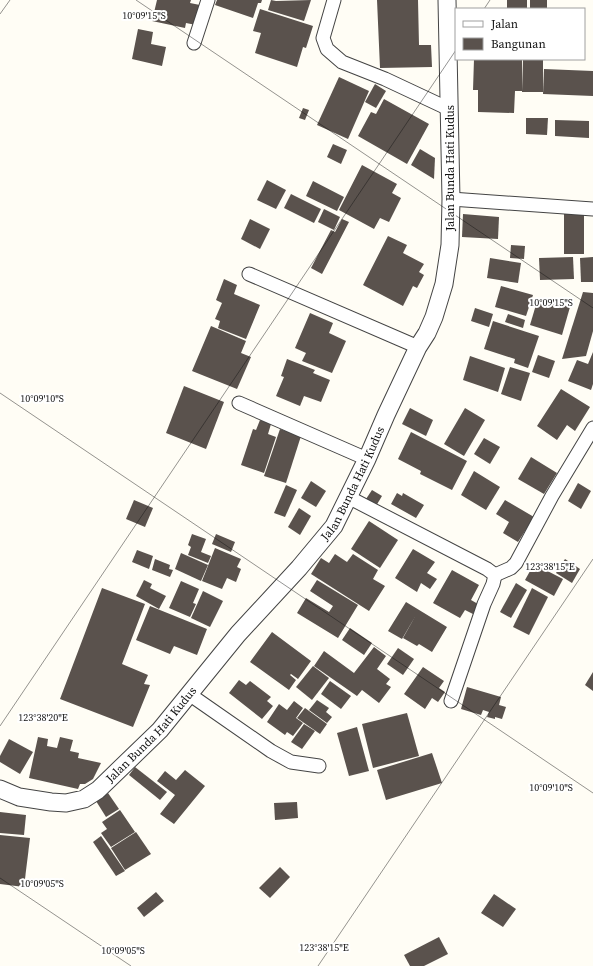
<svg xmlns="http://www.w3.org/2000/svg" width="593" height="966" viewBox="0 0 593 966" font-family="'Source Serif 4',serif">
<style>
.building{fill:#5a524d}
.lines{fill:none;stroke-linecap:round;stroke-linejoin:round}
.minor-casing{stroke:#444;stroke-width:15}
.tertiary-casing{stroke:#444;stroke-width:19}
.minor{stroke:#fff;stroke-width:13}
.tertiary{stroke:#fff;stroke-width:17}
.ticks{fill:none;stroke:#111;stroke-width:1;stroke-opacity:0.45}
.labels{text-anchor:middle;stroke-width:4;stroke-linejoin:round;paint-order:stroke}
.street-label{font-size:12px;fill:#111;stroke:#fff}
.ticks-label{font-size:10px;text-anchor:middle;fill:#111;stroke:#fff;stroke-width:4;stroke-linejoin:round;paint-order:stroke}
</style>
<rect width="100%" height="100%" fill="#fffdf5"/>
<g class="building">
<polygon points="157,0 191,0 190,3 200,5 196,25 186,23 185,28 152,21"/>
<polygon points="217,0 262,0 261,3 258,3 253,18 215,5"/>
<polygon points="271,0 276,1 311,0 304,21 268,10"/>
<polygon points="377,0 418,0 419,45 431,45 432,67 380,68"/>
<rect x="507" y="0" width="20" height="9"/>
<rect x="530" y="0" width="17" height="9"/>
<polygon points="260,9 313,26 306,48 303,47 297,67 255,53 261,33 253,31"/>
<polygon points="138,29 153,32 151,44 166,47 162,66 132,59"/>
<polygon points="474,59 522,59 522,91 515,91 514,113 478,112 478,90 473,90"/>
<polygon points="523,59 543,59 543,92 522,92"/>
<polygon points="544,69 593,71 593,96 543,94"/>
<polygon points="339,77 369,91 348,139 317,125"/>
<polygon points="375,84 386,91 376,108 365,102"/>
<polygon points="384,99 429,124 407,164 358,136 371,112 376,114"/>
<polygon points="303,108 309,110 305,120 299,118"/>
<polygon points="526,118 548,118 547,135 526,134"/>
<polygon points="555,120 589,121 589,138 555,136"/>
<polygon points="333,144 347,150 341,164 327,157"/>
<polygon points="420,149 435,158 434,179 411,165"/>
<polygon points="362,165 397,184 392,193 401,198 389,222 380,218 374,229 339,210"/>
<polygon points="267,180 286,190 276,209 257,200"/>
<polygon points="313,181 344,197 337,211 306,196"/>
<polygon points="291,194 321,209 314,223 284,208"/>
<polygon points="324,209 340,217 334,230 318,222"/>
<rect x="564" y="213" width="20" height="41"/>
<polygon points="463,214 499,217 498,239 462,237"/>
<polygon points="250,219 270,229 260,249 241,239"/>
<polygon points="342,219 349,222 322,274 311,268 331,230 335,232"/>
<polygon points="388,236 407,245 403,253 424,264 419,272 424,275 417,288 413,286 403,306 363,285"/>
<polygon points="511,245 525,246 524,259 510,258"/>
<polygon points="573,257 574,279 540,280 539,258"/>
<polygon points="593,257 593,282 581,282 580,258"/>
<polygon points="490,258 521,263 518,283 487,278"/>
<polygon points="224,279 237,285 234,294 260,305 246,339 218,328 220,321 215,319 222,303 216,300"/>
<polygon points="501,286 533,295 526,316 495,307"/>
<polygon points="583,292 593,293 593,331 586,356 562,359"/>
<polygon points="538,298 570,307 562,335 530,325"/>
<polygon points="475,308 493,314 489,327 471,321"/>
<polygon points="310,313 333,323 329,333 346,341 332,373 302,361 306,353 295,348"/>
<polygon points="508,314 525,320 523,328 505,322"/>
<polygon points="493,321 539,336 528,368 514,363 515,359 484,349"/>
<polygon points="211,326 246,341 241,353 251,357 237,389 192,371"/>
<polygon points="593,352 593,384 591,390 568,381 577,360 588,364"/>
<polygon points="538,355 555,361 549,378 532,372"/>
<polygon points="470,356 505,368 498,392 463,380"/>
<polygon points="287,359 315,370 313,373 330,380 321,402 304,396 300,406 276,396 284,377 281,376"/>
<polygon points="510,367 530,373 521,401 501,394"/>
<polygon points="184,386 224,402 206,449 166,433"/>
<polygon points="561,389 590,407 575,431 567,425 557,440 537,426"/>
<polygon points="410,408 433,420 426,436 402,424"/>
<polygon points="465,408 485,420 464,456 444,444"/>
<polygon points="260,420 271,424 268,434 276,437 264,473 241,465 253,429 256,430"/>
<polygon points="280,429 301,436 286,483 264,476"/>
<polygon points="411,432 467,461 452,490 420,474 421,471 398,459"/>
<polygon points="484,438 500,447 490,464 474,454"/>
<polygon points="531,457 557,473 544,494 518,479"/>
<polygon points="474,471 500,487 486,510 461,495"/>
<polygon points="311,481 326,491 316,507 301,498"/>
<polygon points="578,483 591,491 581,509 568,501"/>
<polygon points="286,485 297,490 285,517 274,513"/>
<polygon points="372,490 382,496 376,506 366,499"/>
<polygon points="397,493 402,496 403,493 424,505 416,518 391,504"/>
<polygon points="134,500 153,508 145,527 126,519"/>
<polygon points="505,500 534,517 518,542 503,533 509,522 496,514"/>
<polygon points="299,508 311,516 300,535 288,527"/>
<polygon points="369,521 398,540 380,568 351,549"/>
<polygon points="192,534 206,539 201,552 211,556 208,563 188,555 191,547 188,545"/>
<polygon points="216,534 235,542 231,552 212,544"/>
<polygon points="215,548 241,559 237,567 241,569 236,582 227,578 222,589 202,581"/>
<polygon points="413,549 435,562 427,573 437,579 430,589 421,583 417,592 395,578"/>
<polygon points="137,550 153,556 149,569 132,562"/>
<polygon points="181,553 208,565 201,581 175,569"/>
<polygon points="335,554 347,562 353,554 378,570 373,579 385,586 369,611 311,574 321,558 329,563"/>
<polygon points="155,559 170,565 169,569 173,570 170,577 152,570"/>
<polygon points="565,559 580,569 572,583 556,573"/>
<polygon points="534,564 563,579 554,596 525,580"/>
<polygon points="452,570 479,585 471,600 478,604 473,614 465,610 460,618 433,603"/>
<polygon points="144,580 152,584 150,588 166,596 159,609 136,596"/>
<polygon points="317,580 358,605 338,638 297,613 306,598 329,612 333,606 310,591"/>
<polygon points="181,581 199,589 193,603 196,604 190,617 169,608"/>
<polygon points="516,583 527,590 511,618 500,612"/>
<polygon points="102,588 145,604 122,664 148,675 144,684 150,685 133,727 60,699"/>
<polygon points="532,588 548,597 529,635 513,627"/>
<polygon points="203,591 223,601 210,627 191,618"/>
<polygon points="406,602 447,627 432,652 419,644 417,646 403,638 416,615 402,639 388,631"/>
<polygon points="150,606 207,629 197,655 174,646 170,654 136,640"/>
<polygon points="350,628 372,643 364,655 342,640"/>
<polygon points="272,632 311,661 298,679 291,674 290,675 296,680 289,690 250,662"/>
<polygon points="374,647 386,656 377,669 390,679 386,684 391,687 379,703 362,690 357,696 314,666 324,651 354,673"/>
<polygon points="398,648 414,659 403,675 387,664"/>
<polygon points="313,666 329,678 312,700 296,687"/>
<polygon points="423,667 444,681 439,688 445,692 438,702 432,698 425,709 404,694"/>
<polygon points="593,672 593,691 585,685"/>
<polygon points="239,680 246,685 250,681 271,697 267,701 273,706 262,719 229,693"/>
<polygon points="330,681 351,696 341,709 321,694"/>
<polygon points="467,687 501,697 499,705 506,707 502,719 495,717 495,719 487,717 489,712 483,710 481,715 461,709"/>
<polygon points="317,700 329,708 326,712 332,717 327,723 309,710"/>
<polygon points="294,701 303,708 296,718 303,723 293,736 287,732 285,735 267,722 279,704 287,710"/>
<polygon points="305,708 327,724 320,734 297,718"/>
<polygon points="407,713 419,756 373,768 362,724"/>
<polygon points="304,724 315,731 302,749 291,742"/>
<polygon points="357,727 369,771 349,776 337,733"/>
<polygon points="38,737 48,739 47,746 57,748 60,737 73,740 70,751 79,753 78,758 101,763 93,779 85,784 80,784 78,789 29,778"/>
<polygon points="9,739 33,752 20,774 0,762 0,756"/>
<polygon points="432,753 442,783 386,800 377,770"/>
<polygon points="135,767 167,792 160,800 129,775"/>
<polygon points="185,770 205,786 174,824 160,814 175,795 157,781 165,771 176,780"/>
<polygon points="108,793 119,809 106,817 96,801"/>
<polygon points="297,802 298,818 275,820 274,803"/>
<polygon points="120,810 135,832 111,847 101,833 107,829 102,822"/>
<polygon points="0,812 26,815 24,835 0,833"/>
<polygon points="136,832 151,854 125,870 111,848"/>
<polygon points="0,835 30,838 24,887 0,884"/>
<polygon points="101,836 125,871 116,876 93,842"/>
<polygon points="280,867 290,877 270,898 259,888"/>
<polygon points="156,892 164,901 144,917 137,908"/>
<polygon points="494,894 516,909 503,927 481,913"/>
<polygon points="439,937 448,954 424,966 410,966 404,955"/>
</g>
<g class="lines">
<defs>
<g id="minor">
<polyline points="334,0 323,38 327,49 342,62 385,79 449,109"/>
<polyline points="194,43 208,0"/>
<polyline points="451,199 593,209"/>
<polyline points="249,274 418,347"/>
<polyline points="239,403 367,459"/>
<polyline points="348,497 487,569 495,575 493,584 484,604 451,701"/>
<polyline points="495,575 511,568 516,563 552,496 593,428"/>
<polyline points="189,694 271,751 291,762 319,766"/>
</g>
<g id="tertiary">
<path id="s1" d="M0 789 19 797 51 802 66 803 84 799 98 790 160 730 238 634 299 568 334 526 367 459 386 415 418 347 427 333 434 317 444 284 450 245 451 199 447 0"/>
</g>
</defs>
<use href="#minor" class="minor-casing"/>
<use href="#tertiary" class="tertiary-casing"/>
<use href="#minor" class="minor"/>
<use href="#tertiary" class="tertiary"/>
</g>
<path class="ticks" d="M136 0 593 308M484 9 490 0M0 14 10 0M0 393 593 793M0 726 456 50M0 878 131 966M318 966 593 559"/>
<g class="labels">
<g class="street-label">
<text transform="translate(450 168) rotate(-90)" y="4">Jalan Bunda Hati Kudus</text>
<text dy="4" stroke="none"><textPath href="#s1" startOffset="504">Jalan Bunda Hati Kudus</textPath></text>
<text dy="4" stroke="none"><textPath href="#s1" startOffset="180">Jalan Bunda Hati Kudus</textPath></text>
</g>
</g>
<g class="ticks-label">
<text x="144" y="19">10°09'15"S</text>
<text x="551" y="306">10°09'15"S</text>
<text x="42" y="402">10°09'10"S</text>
<text x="550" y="570">123°38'15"E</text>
<text x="43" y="721">123°38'20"E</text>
<text x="551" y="791">10°09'10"S</text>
<text x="42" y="887">10°09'05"S</text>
<text x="324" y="951">123°38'15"E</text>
<text x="123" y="954">10°09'05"S</text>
</g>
<rect x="455" y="8" width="130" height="52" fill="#ffffff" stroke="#a0a0a0"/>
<rect x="463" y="21" width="20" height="6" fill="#ffffff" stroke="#a0a0a0"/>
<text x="491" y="28" font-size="12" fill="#111111">Jalan</text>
<rect x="463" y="38" width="20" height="12" fill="#5a524d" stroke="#a0a0a0"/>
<text x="491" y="48" font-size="12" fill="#111111">Bangunan</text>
</svg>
